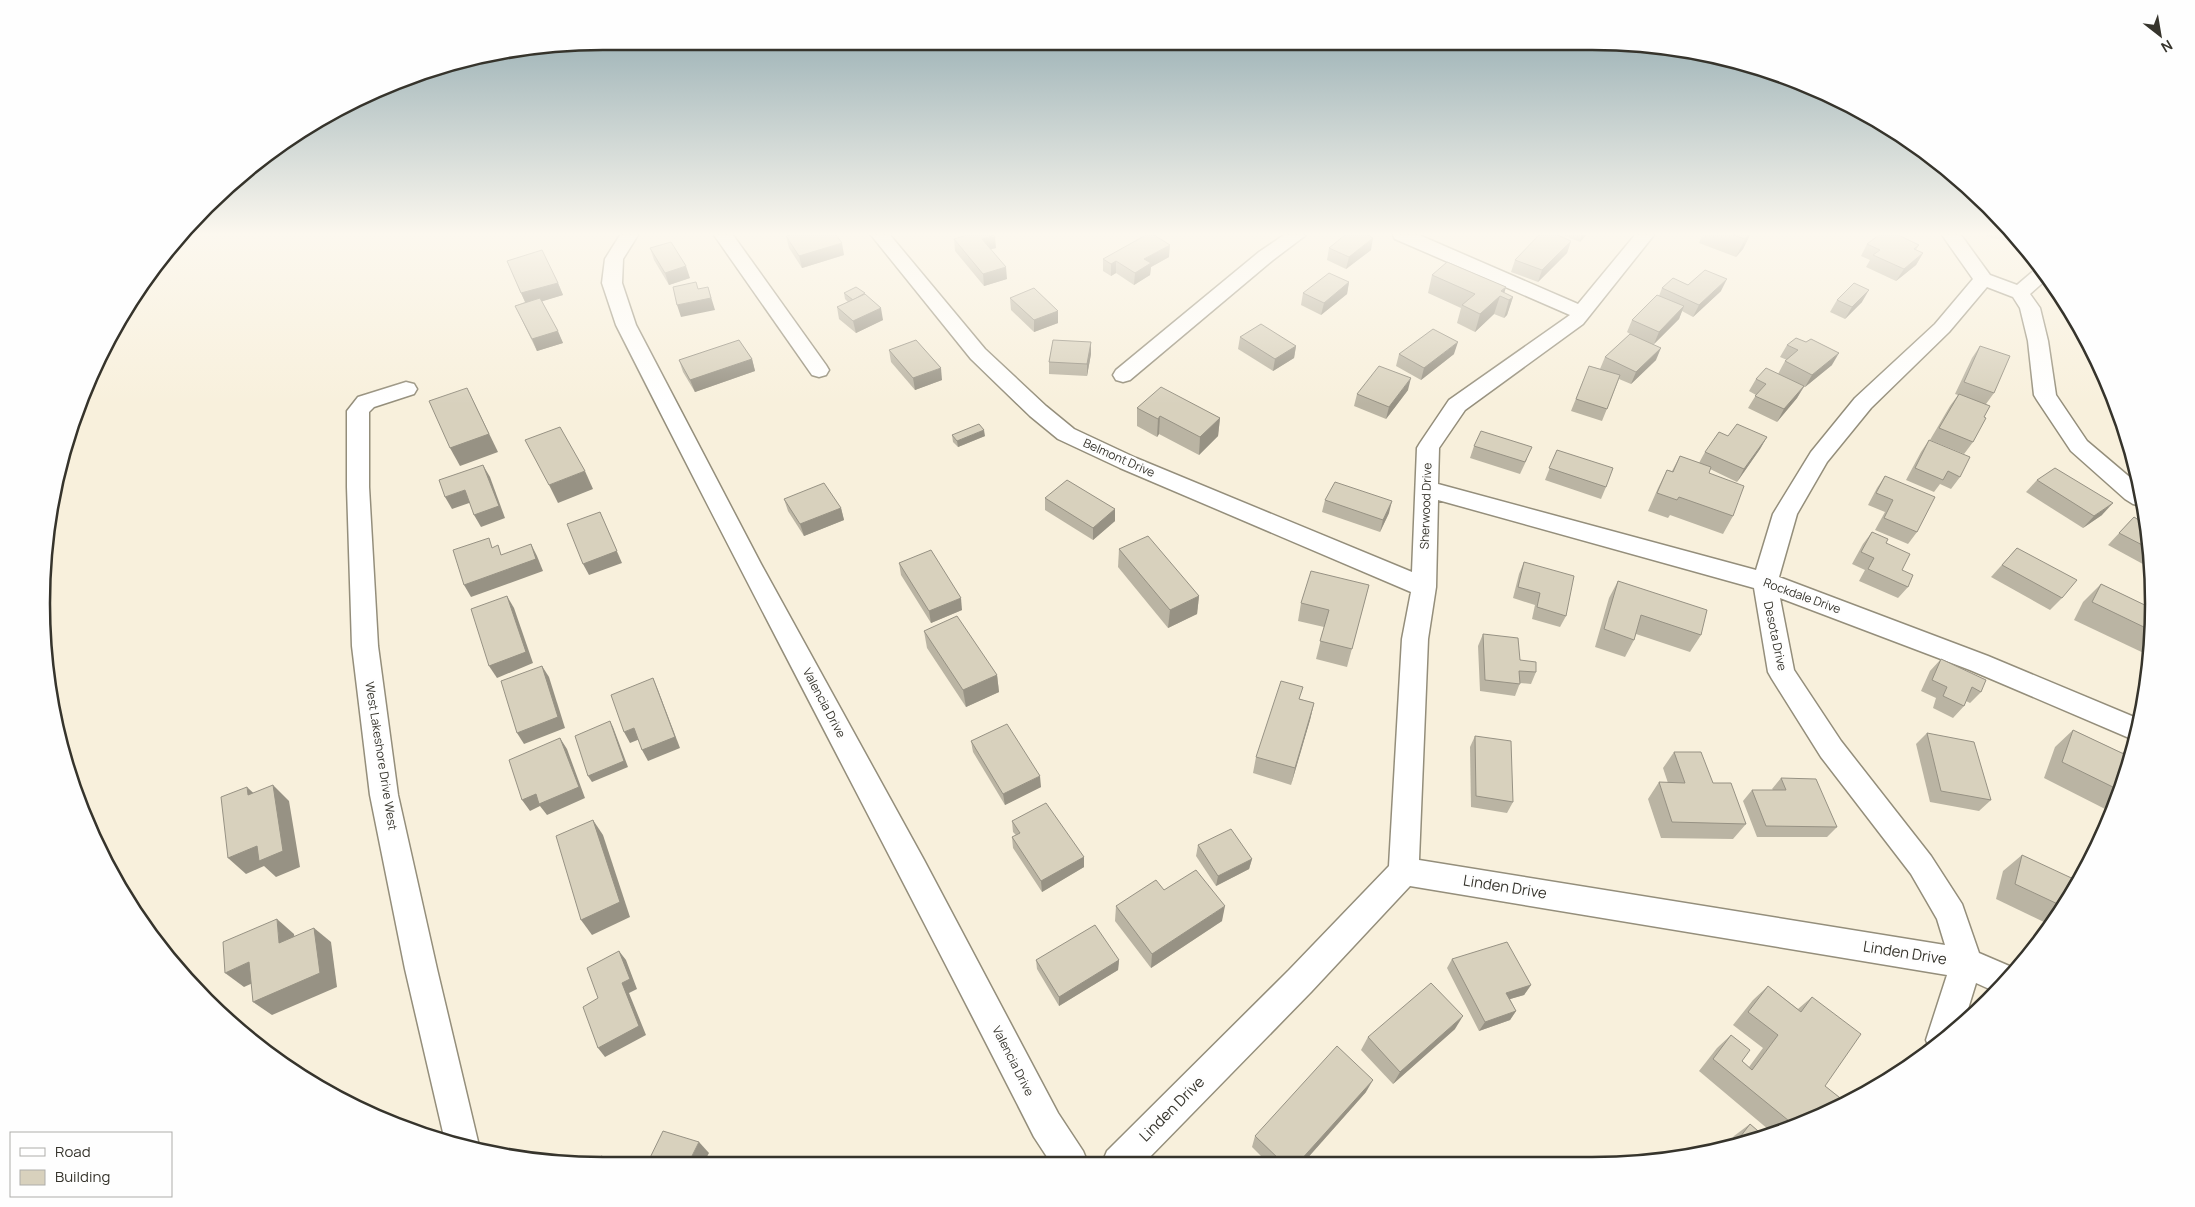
<svg xmlns="http://www.w3.org/2000/svg" width="2195" height="1207" viewBox="0 0 2195 1207" font-family="Manrope,sans-serif">
<style>
.lines{fill:none;stroke-linecap:round;stroke-linejoin:round}
.minor-casing{stroke:#948e7b;stroke-width:3}
.minor{fill:#fff;fill-rule:evenodd}
.wall{fill:#bab4a3}
.shaded-wall{fill:#979284}
.building{fill:#d8d1bd;stroke:#979284}
.labels{text-anchor:middle;stroke-width:5;stroke-linejoin:round;paint-order:stroke}
.street-label{font-size:12px;fill:#36342c;stroke:#fefefe}
.near-street-label{font-size:15px;fill:#36342c;stroke:#fefefe}
.rim{fill:none;stroke:#36342c;stroke-width:2.5}
</style>
<rect width="100%" height="100%" fill="#f8f0dc"/>
<g class="lines">
<defs>
<g id="minor">
<path d="M620 235H638L623 259 622 283 636 325 761 564 924 860 1058 1113 1083 1151 1088 1163H1051L1034 1137C896 865 753 597 616 325L602 283 605 259Z"/>
<polygon points="714,235 733,235 826,365 829,370 826,375 819,377 812,375"/>
<path d="M871 235H890L985 349 1046 406 1074 429 1136 458 1412 572 1417 448 1420 443 1449 400 1570 315 1395 239 1393 235H1419L1578 304 1635 235H1654L1583 324 1465 410 1439 448 1438 484 1756 570 1773 514 1811 452 1855 398 1935 324 1973 279 1942 235H1961L1990 275 2017 285 2037 268 2041 267 2048 278 2030 294 2040 308 2048 341 2056 395 2087 441 2139 485 2142 506 2133 504 2125 499 2071 451 2037 400 2034 395 2028 341 2020 308 2013 297 1987 287 1949 332 1871 408 1827 462 1797 514 1779 577 1988 656 2139 719 2134 740 1970 670 1780 598 1794 670 1841 741 1931 856 1962 904 1979 953 2014 968 1996 992 1976 983 1964 1022 1930 1050 1926 1040 1947 975 1410 886 1311 992 1144 1163H1102L1107 1151 1289 970 1389 866 1402 639 1411 592 1120 468 1058 439 1030 416 971 359ZM1438 500 1754 588 1768 672 1772 679 1821 757 1911 874 1937 919 1945 945 1419 860 1428 639 1436 587Z"/>
<polygon points="1284,235 1306,235 1273,260 1130,380 1123,382 1116,380 1113,375 1116,370 1259,252"/>
<polygon points="406,382 414,384 417,389 414,394 374,407 369,412 369,487 378,646 398,795 437,969 480,1150 458,1147 445,1141 405,969 370,795 352,646 347,487 347,411 358,397"/>
</g>
</defs>
<use href="#minor" class="minor-casing"/>
<use href="#minor" class="minor"/>
</g>
<g class="wall">
<polygon points="1563,235 1586,235 1580,242"/>
<polygon points="1702,235 1750,235 1743,249 1736,257 1699,243"/>
<polygon points="1987,235 2013,235 2019,242 2018,244 1986,236"/>
<polygon points="786,236 844,255 802,268 789,248"/>
<polygon points="954,239 996,248 991,249 1007,279 984,286 955,251"/>
<polygon points="1571,241 1567,253 1538,282 1511,272 1515,260"/>
<polygon points="1867,244 1919,245 1916,250 1923,253 1916,265 1896,281 1866,267 1870,260 1861,256"/>
<polygon points="650,248 690,278 669,285 654,260"/>
<polygon points="1329,248 1371,250 1346,269 1327,260"/>
<polygon points="1169,257 1151,267 1150,275 1134,285 1116,273 1111,276 1103,271 1103,259"/>
<polygon points="507,261 558,283 563,295 542,301 563,343 537,351 515,306 525,302"/>
<polygon points="1432,275 1506,287 1504,293 1513,297 1507,315 1504,318 1494,314 1475,332 1457,323 1461,308 1428,293"/>
<polygon points="1349,282 1347,294 1321,315 1301,305 1303,293"/>
<polygon points="1688,285 1721,291 1693,317 1682,311 1679,319 1654,344 1656,360 1631,384 1619,379 1602,421 1571,411 1589,366 1600,369 1605,357 1630,334 1627,332 1632,320 1659,296 1662,288"/>
<polygon points="844,293 865,294 883,320 856,333 839,319 837,307 848,302 845,299"/>
<polygon points="1010,298 1058,311 1058,323 1034,332 1011,310"/>
<polygon points="1837,300 1862,302 1845,319 1830,312"/>
<polygon points="1240,337 1296,346 1294,358 1273,371 1238,349"/>
<polygon points="1091,342 1091,354 1087,376 1049,374 1049,362"/>
<polygon points="1787,345 1832,365 1805,387 1804,387 1797,398 1777,422 1748,408 1756,395 1749,391 1756,379 1778,374 1785,361 1787,360 1780,357"/>
<polygon points="1980,346 1994,393 1986,404 1984,417 1973,442 1964,454 1930,440 1950,406 1958,395 1955,394 1972,358"/>
<polygon points="889,350 942,380 915,390 891,362"/>
<polygon points="1399,354 1454,354 1421,380 1396,366"/>
<polygon points="752,359 755,371 695,392 683,372 679,360"/>
<polygon points="1408,390 1386,419 1354,406 1357,394"/>
<polygon points="1137,408 1220,418 1218,436 1199,455 1159,434 1157,437 1137,426"/>
<polygon points="952,435 985,436 958,447 953,442"/>
<polygon points="1728,436 1767,437 1760,449 1737,482 1710,469 1709,473 1733,516 1723,534 1670,515 1668,518 1648,511 1658,488 1667,470 1672,471 1680,456 1699,463 1705,452"/>
<polygon points="1929,440 1960,477 1951,489 1940,484 1934,492 1906,480 1921,452"/>
<polygon points="1474,446 1527,459 1520,474 1470,458"/>
<polygon points="1557,450 1606,487 1601,499 1545,480"/>
<polygon points="1885,476 1917,532 1908,544 1875,530 1885,512 1868,505 1877,488"/>
<polygon points="2037,480 2102,515 2083,528 2026,492"/>
<polygon points="1045,498 1115,509 1115,521 1093,540 1045,510"/>
<polygon points="784,499 841,508 844,520 804,536 788,511"/>
<polygon points="1325,500 1389,513 1380,532 1322,512"/>
<polygon points="2134,517 2145,524 2152,569 2108,545"/>
<polygon points="1872,532 1886,543 1902,570 1908,587 1898,598 1859,581 1865,570 1852,564 1863,544"/>
<polygon points="2017,548 2062,598 2050,610 1991,577"/>
<polygon points="1119,549 1199,596 1197,614 1168,628 1118,567"/>
<polygon points="1524,562 1566,616 1560,627 1532,619 1535,605 1513,598 1519,574"/>
<polygon points="899,563 962,610 931,623 901,575"/>
<polygon points="1618,581 1701,635 1690,652 1636,634 1634,640 1625,657 1595,647 1609,598"/>
<polygon points="2101,584 2151,608 2150,656 2074,620 2083,602"/>
<polygon points="1369,585 1347,667 1316,659 1324,627 1298,621 1301,603"/>
<polygon points="924,631 997,675 999,692 966,707 927,648"/>
<polygon points="1483,634 1536,672 1531,684 1520,683 1515,696 1480,691 1478,646"/>
<polygon points="1941,659 1981,692 1970,703 1966,701 1964,706 1953,718 1933,708 1936,698 1921,691 1930,671"/>
<polygon points="1300,699 1314,703 1310,720 1291,785 1253,773 1256,757"/>
<polygon points="2073,730 2122,753 2129,748 2124,784 2111,812 2044,778 2055,747"/>
<polygon points="1927,733 1991,800 1979,811 1930,802 1916,744"/>
<polygon points="1475,736 1513,802 1507,813 1471,807 1470,747"/>
<polygon points="971,741 1041,787 1005,805 973,752"/>
<polygon points="1674,752 1713,783 1746,824 1733,839 1661,838 1648,799 1659,782 1668,783 1663,768"/>
<polygon points="1781,778 1837,827 1827,837 1757,837 1743,801 1752,790 1773,790 1772,789"/>
<polygon points="1012,821 1084,857 1084,867 1042,892 1013,848 1012,837 1016,835 1013,832"/>
<polygon points="1198,845 1252,859 1249,869 1216,886 1196,856"/>
<polygon points="2022,855 2079,884 2048,924 1996,899 2003,871"/>
<polygon points="1164,890 1222,921 1151,968 1115,921 1116,906"/>
<polygon points="1452,959 1531,985 1524,995 1510,999 1516,1011 1510,1020 1479,1031 1447,968"/>
<polygon points="1036,960 1119,960 1118,970 1059,1006 1037,969"/>
<polygon points="1768,986 1798,1009 1812,997 1825,1086 1844,1101 1775,1135 1699,1071 1717,1048 1731,1035 1742,1061 1749,1067 1763,1048 1733,1025 1753,1000"/>
<polygon points="1455,1029 1393,1084 1361,1050 1368,1037"/>
<polygon points="1366,1092 1304,1162 1267,1162 1252,1147 1255,1136"/>
<polygon points="1750,1124 1765,1137 1726,1147 1734,1136"/>
</g>
<g class="shaded-wall">
<polygon points="1582,235 1586,235 1580,242"/>
<polygon points="1748,235 1750,235 1743,249 1736,257 1745,239"/>
<polygon points="995,236 996,248 983,251 982,239"/>
<polygon points="1373,238 1371,250 1346,269 1349,257"/>
<polygon points="1571,241 1567,253 1538,282 1542,270"/>
<polygon points="842,243 844,255 802,268 799,256"/>
<polygon points="1170,245 1169,257 1151,267 1150,275 1134,285 1135,273 1144,259"/>
<polygon points="1923,253 1916,265 1896,281 1904,269"/>
<polygon points="1116,261 1116,273 1111,276 1111,264"/>
<polygon points="686,266 690,278 669,285 665,273"/>
<polygon points="1006,267 1007,279 984,286 983,274"/>
<polygon points="1727,279 1721,291 1693,317 1699,305"/>
<polygon points="1349,282 1347,294 1321,315 1324,303"/>
<polygon points="558,283 563,295 527,306 521,293"/>
<polygon points="708,287 715,310 681,317 677,305 701,300"/>
<polygon points="1506,287 1503,297 1500,296 1494,314 1475,332 1480,314"/>
<polygon points="1869,290 1862,302 1845,319 1852,307"/>
<polygon points="1513,297 1507,315 1504,318 1509,300"/>
<polygon points="1684,306 1679,319 1654,344 1659,332"/>
<polygon points="881,308 883,320 856,333 853,321"/>
<polygon points="1058,311 1058,323 1034,332 1034,320"/>
<polygon points="558,331 563,343 537,351 532,339"/>
<polygon points="1091,342 1091,354 1087,376 1087,364"/>
<polygon points="1458,342 1454,354 1421,380 1424,368"/>
<polygon points="1296,346 1294,358 1273,371 1275,359"/>
<polygon points="1661,348 1656,360 1631,384 1636,372"/>
<polygon points="1839,353 1832,365 1805,387 1812,375"/>
<polygon points="752,359 755,371 695,392 690,380"/>
<polygon points="941,368 942,380 915,390 913,378"/>
<polygon points="1411,378 1408,390 1386,419 1389,407"/>
<polygon points="1804,386 1797,398 1777,422 1784,409"/>
<polygon points="467,388 498,452 460,466 450,448"/>
<polygon points="1160,416 1159,434 1157,437 1158,419"/>
<polygon points="1220,418 1218,436 1199,455 1200,437"/>
<polygon points="984,430 985,436 958,447 957,441"/>
<polygon points="1767,437 1760,449 1737,482 1744,469"/>
<polygon points="483,465 490,477 505,518 481,527 474,515"/>
<polygon points="585,471 593,489 558,503 549,485"/>
<polygon points="465,490 472,502 452,509 445,497"/>
<polygon points="1392,501 1389,513 1380,532 1383,520"/>
<polygon points="2113,503 2102,515 2083,528 2094,516"/>
<polygon points="841,508 844,520 804,536 800,524"/>
<polygon points="1115,509 1115,521 1093,540 1093,528"/>
<polygon points="600,512 622,563 589,575 583,564"/>
<polygon points="531,544 537,556 543,571 471,597 464,585"/>
<polygon points="507,596 514,608 533,663 497,678 489,666"/>
<polygon points="1199,596 1197,614 1168,628 1170,610"/>
<polygon points="961,598 962,610 931,623 929,611"/>
<polygon points="542,666 549,677 565,728 524,744 517,733"/>
<polygon points="997,675 999,692 966,707 963,690"/>
<polygon points="653,678 658,690 680,748 648,761 642,750"/>
<polygon points="1314,703 1310,720 1291,785 1295,768"/>
<polygon points="610,721 613,727 628,767 592,782 588,776"/>
<polygon points="634,728 640,739 630,743 624,732"/>
<polygon points="560,738 567,749 585,798 547,815 540,806 530,811 522,800"/>
<polygon points="1040,776 1041,787 1005,805 1003,794"/>
<polygon points="273,785 289,801 300,867 276,877 264,866 246,874 228,858"/>
<polygon points="247,787 264,803 248,795"/>
<polygon points="593,820 603,835 630,917 592,935 581,920"/>
<polygon points="1084,857 1084,867 1042,892 1041,881"/>
<polygon points="1252,859 1249,869 1216,886 1218,876"/>
<polygon points="1225,906 1222,921 1151,968 1152,954"/>
<polygon points="277,919 294,934 297,957 279,943"/>
<polygon points="314,928 331,942 337,987 272,1015 253,1002"/>
<polygon points="619,951 626,960 637,989 629,993 646,1035 605,1057 598,1048"/>
<polygon points="1119,960 1118,970 1059,1006 1059,997"/>
<polygon points="249,962 268,976 244,987 225,973"/>
<polygon points="1531,985 1524,995 1500,1002 1506,993"/>
<polygon points="1516,1011 1510,1020 1479,1031 1485,1022"/>
<polygon points="1463,1016 1455,1029 1393,1084 1400,1072"/>
<polygon points="1373,1080 1366,1092 1304,1162 1299,1162"/>
<polygon points="699,1142 709,1153 703,1164 688,1164"/>
</g>
<g class="building">
<polygon points="790,235 836,235 842,243 799,256 786,236"/>
<polygon points="967,235 995,235 982,239 1006,267 983,274 954,239"/>
<polygon points="1146,235 1154,235 1170,245 1144,259 1151,263 1135,273 1116,261 1111,264 1103,259"/>
<polygon points="1345,235 1368,235 1373,238 1349,257 1329,248"/>
<polygon points="1539,235 1557,235 1571,241 1542,270 1515,260"/>
<polygon points="1734,235 1748,235 1745,239"/>
<polygon points="1879,235 1898,235 1919,245 1914,249 1923,253 1904,269 1873,255 1880,250 1867,244"/>
<polygon points="671,242 686,266 665,273 650,248"/>
<polygon points="542,250 558,283 521,293 507,261"/>
<polygon points="1447,262 1506,287 1501,291 1513,297 1509,300 1500,296 1480,314 1462,305 1475,294 1432,275"/>
<polygon points="1705,270 1727,279 1699,305 1662,288 1673,278 1688,285"/>
<polygon points="1329,273 1349,282 1324,303 1303,293"/>
<polygon points="696,282 698,289 708,287 711,298 677,305 673,287"/>
<polygon points="1854,283 1869,290 1852,307 1837,300"/>
<polygon points="856,287 865,293 853,300 844,293"/>
<polygon points="1034,288 1058,311 1034,320 1010,298"/>
<polygon points="865,294 881,308 853,321 837,307"/>
<polygon points="1657,295 1684,306 1659,332 1632,320"/>
<polygon points="540,298 558,331 532,339 515,306"/>
<polygon points="1261,324 1296,346 1275,359 1240,337"/>
<polygon points="1433,329 1458,342 1424,368 1399,354"/>
<polygon points="1630,334 1661,348 1636,372 1605,357"/>
<polygon points="1796,338 1806,342 1811,339 1839,353 1812,375 1785,361 1798,350 1787,345"/>
<polygon points="739,340 752,359 690,380 679,360"/>
<polygon points="916,340 941,368 913,378 889,350"/>
<polygon points="1053,340 1091,342 1087,364 1049,362"/>
<polygon points="1980,346 2010,356 1994,393 1964,382"/>
<polygon points="1379,366 1411,378 1389,407 1357,394"/>
<polygon points="1589,366 1620,375 1607,409 1576,399"/>
<polygon points="1766,368 1804,386 1784,409 1755,396 1766,384 1756,379"/>
<polygon points="1161,387 1220,418 1200,437 1160,416 1158,419 1137,408"/>
<polygon points="467,388 489,434 450,448 429,401"/>
<polygon points="1959,394 1990,406 1984,417 1986,418 1973,442 1939,428"/>
<polygon points="979,424 984,430 957,441 952,435"/>
<polygon points="1737,424 1767,437 1744,469 1705,452 1719,432 1728,436"/>
<polygon points="560,427 585,471 549,485 525,440"/>
<polygon points="1481,431 1532,447 1525,462 1474,446"/>
<polygon points="1929,440 1970,457 1960,477 1948,471 1943,480 1915,468"/>
<polygon points="1557,450 1613,468 1606,487 1549,468"/>
<polygon points="1680,456 1711,467 1709,473 1744,486 1733,516 1679,497 1677,500 1657,493 1667,470 1673,472"/>
<polygon points="483,465 499,506 474,515 465,490 445,497 439,480"/>
<polygon points="2055,468 2113,503 2094,516 2037,480"/>
<polygon points="1885,476 1935,497 1917,532 1884,518 1893,500 1876,493"/>
<polygon points="1067,480 1115,509 1093,528 1045,498"/>
<polygon points="1335,482 1392,501 1383,520 1325,500"/>
<polygon points="824,483 841,508 800,524 784,499"/>
<polygon points="600,512 617,551 583,564 567,524"/>
<polygon points="2134,517 2145,524 2150,549 2119,533"/>
<polygon points="1872,532 1888,539 1886,543 1910,554 1902,570 1913,575 1908,587 1868,569 1874,558 1861,552"/>
<polygon points="1148,536 1199,596 1170,610 1119,549"/>
<polygon points="489,538 492,548 498,545 501,555 531,544 536,559 464,585 453,550"/>
<polygon points="2017,548 2077,580 2062,598 2002,565"/>
<polygon points="931,550 961,598 929,611 899,563"/>
<polygon points="1524,562 1574,576 1566,616 1537,607 1540,593 1518,587"/>
<polygon points="1311,571 1369,585 1352,649 1320,641 1329,610 1301,603"/>
<polygon points="1618,581 1707,610 1701,635 1641,615 1634,640 1604,629"/>
<polygon points="2101,584 2151,608 2150,630 2092,602"/>
<polygon points="507,596 526,652 489,666 471,609"/>
<polygon points="957,616 997,675 963,690 924,631"/>
<polygon points="1483,634 1518,638 1520,660 1536,662 1536,672 1519,671 1520,684 1485,680"/>
<polygon points="1941,659 1986,680 1981,692 1972,687 1964,706 1943,696 1947,687 1932,680"/>
<polygon points="542,666 558,717 517,733 501,681"/>
<polygon points="653,678 675,737 642,750 634,728 624,732 611,695"/>
<polygon points="1281,681 1303,687 1299,699 1314,703 1295,768 1256,757"/>
<polygon points="610,721 624,761 588,776 575,736"/>
<polygon points="1007,724 1040,776 1003,794 971,741"/>
<polygon points="2073,730 2126,755 2129,748 2132,749 2124,784 2121,791 2062,762"/>
<polygon points="1927,733 1974,742 1991,800 1941,791"/>
<polygon points="1475,736 1511,741 1513,802 1476,796"/>
<polygon points="560,738 579,787 539,804 536,794 522,800 509,760"/>
<polygon points="1674,752 1701,752 1713,783 1731,783 1746,824 1672,822 1659,782 1685,783"/>
<polygon points="1781,778 1816,779 1837,827 1766,826 1752,790 1786,790"/>
<polygon points="273,785 283,851 259,861 257,846 228,858 221,797 247,787 248,795"/>
<polygon points="1046,803 1084,857 1041,881 1012,837 1020,833 1012,821"/>
<polygon points="593,820 620,902 581,920 556,836"/>
<polygon points="1231,829 1252,859 1218,876 1198,845"/>
<polygon points="2022,855 2080,882 2062,906 2015,884"/>
<polygon points="1196,870 1225,906 1152,954 1116,906 1156,880 1164,890"/>
<polygon points="277,919 279,943 314,928 320,973 253,1002 249,962 225,973 223,942"/>
<polygon points="1095,925 1119,960 1059,997 1036,960"/>
<polygon points="1507,942 1531,985 1506,993 1516,1011 1485,1022 1452,959"/>
<polygon points="619,951 630,979 622,983 639,1026 598,1048 583,1007 598,998 587,968"/>
<polygon points="1431,983 1463,1016 1400,1072 1368,1037"/>
<polygon points="1768,986 1801,1012 1812,997 1861,1034 1825,1086 1844,1101 1794,1125 1713,1059 1731,1035 1750,1050 1742,1061 1752,1070 1778,1035 1748,1012"/>
<polygon points="1337,1046 1373,1080 1299,1162 1282,1162 1255,1136"/>
<polygon points="1750,1124 1765,1137 1734,1145"/>
<polygon points="663,1131 699,1142 688,1164 647,1164"/>
<polygon points="601,1156 630,1164 596,1164"/>
</g>
<linearGradient id="sky" x2="0" y2="1"><stop stop-color="#8fa8ae"/><stop offset="0.58" stop-color="#fcf8ef"/><stop offset="1" stop-color="#fcf8ef" stop-opacity="0"/></linearGradient>
<rect width="2195" height="404" fill="url(#sky)"/>
<g class="labels">
<g class="street-label">
<text transform="translate(1119 458) rotate(24)" y="4">Belmont Drive</text>
<text transform="translate(1426 506) rotate(-88)" y="4">Sherwood Drive</text>
<text transform="translate(1802 596) rotate(20)" y="4">Rockdale Drive</text>
<text transform="translate(1775 636) rotate(78)" y="4">Desota Drive</text>
<text transform="translate(824 703) rotate(62)" y="4">Valencia Drive</text>
<text transform="translate(381 756) rotate(81)" y="4">West Lakeshore Drive West</text>
<text transform="translate(1013 1061) rotate(63)" y="4">Valencia Drive</text>
</g>
<g class="near-street-label">
<text transform="translate(1505 887) rotate(9)" y="5">Linden Drive</text>
<text transform="translate(1905 953) rotate(9)" y="5">Linden Drive</text>
<text transform="translate(1172 1109) rotate(-45)" y="5">Linden Drive</text>
</g>
</g>
<path d="M0 0H2195V1207H0ZM603 50H1592A553 553 0 0 1 2145 603V604A553 553 0 0 1 1592 1157H603A553 553 0 0 1 50 604V603A553 553 0 0 1 603 50Z" fill="#fefefe" fill-rule="evenodd"/>
<path class="rim" d="M603 50H1592A553 553 0 0 1 2145 603V604A553 553 0 0 1 1592 1157H603A553 553 0 0 1 50 604V603A553 553 0 0 1 603 50Z"/>
<rect x="10" y="1132" width="162" height="65" fill="#fefefe" stroke="#aeadaa"/>
<rect x="20" y="1148" width="25" height="8" fill="#ffffff" stroke="#aeadaa"/>
<text x="55" y="1157" font-size="15" fill="#36342c">Road</text>
<rect x="20" y="1170" width="25" height="15" fill="#d8d1bd" stroke="#aeadaa"/>
<text x="55" y="1182" font-size="15" fill="#36342c">Building</text>
<g transform="translate(2160 35) rotate(149)" stroke="#fefefe" stroke-width="4" paint-order="stroke">
<path d="M0-4L9 19L0 12L-9 19Z" fill="#36342c"/>
<text y="-8" font-size="14" font-weight="bold" text-anchor="middle" fill="#36342c">N</text>
</g>
</svg>
